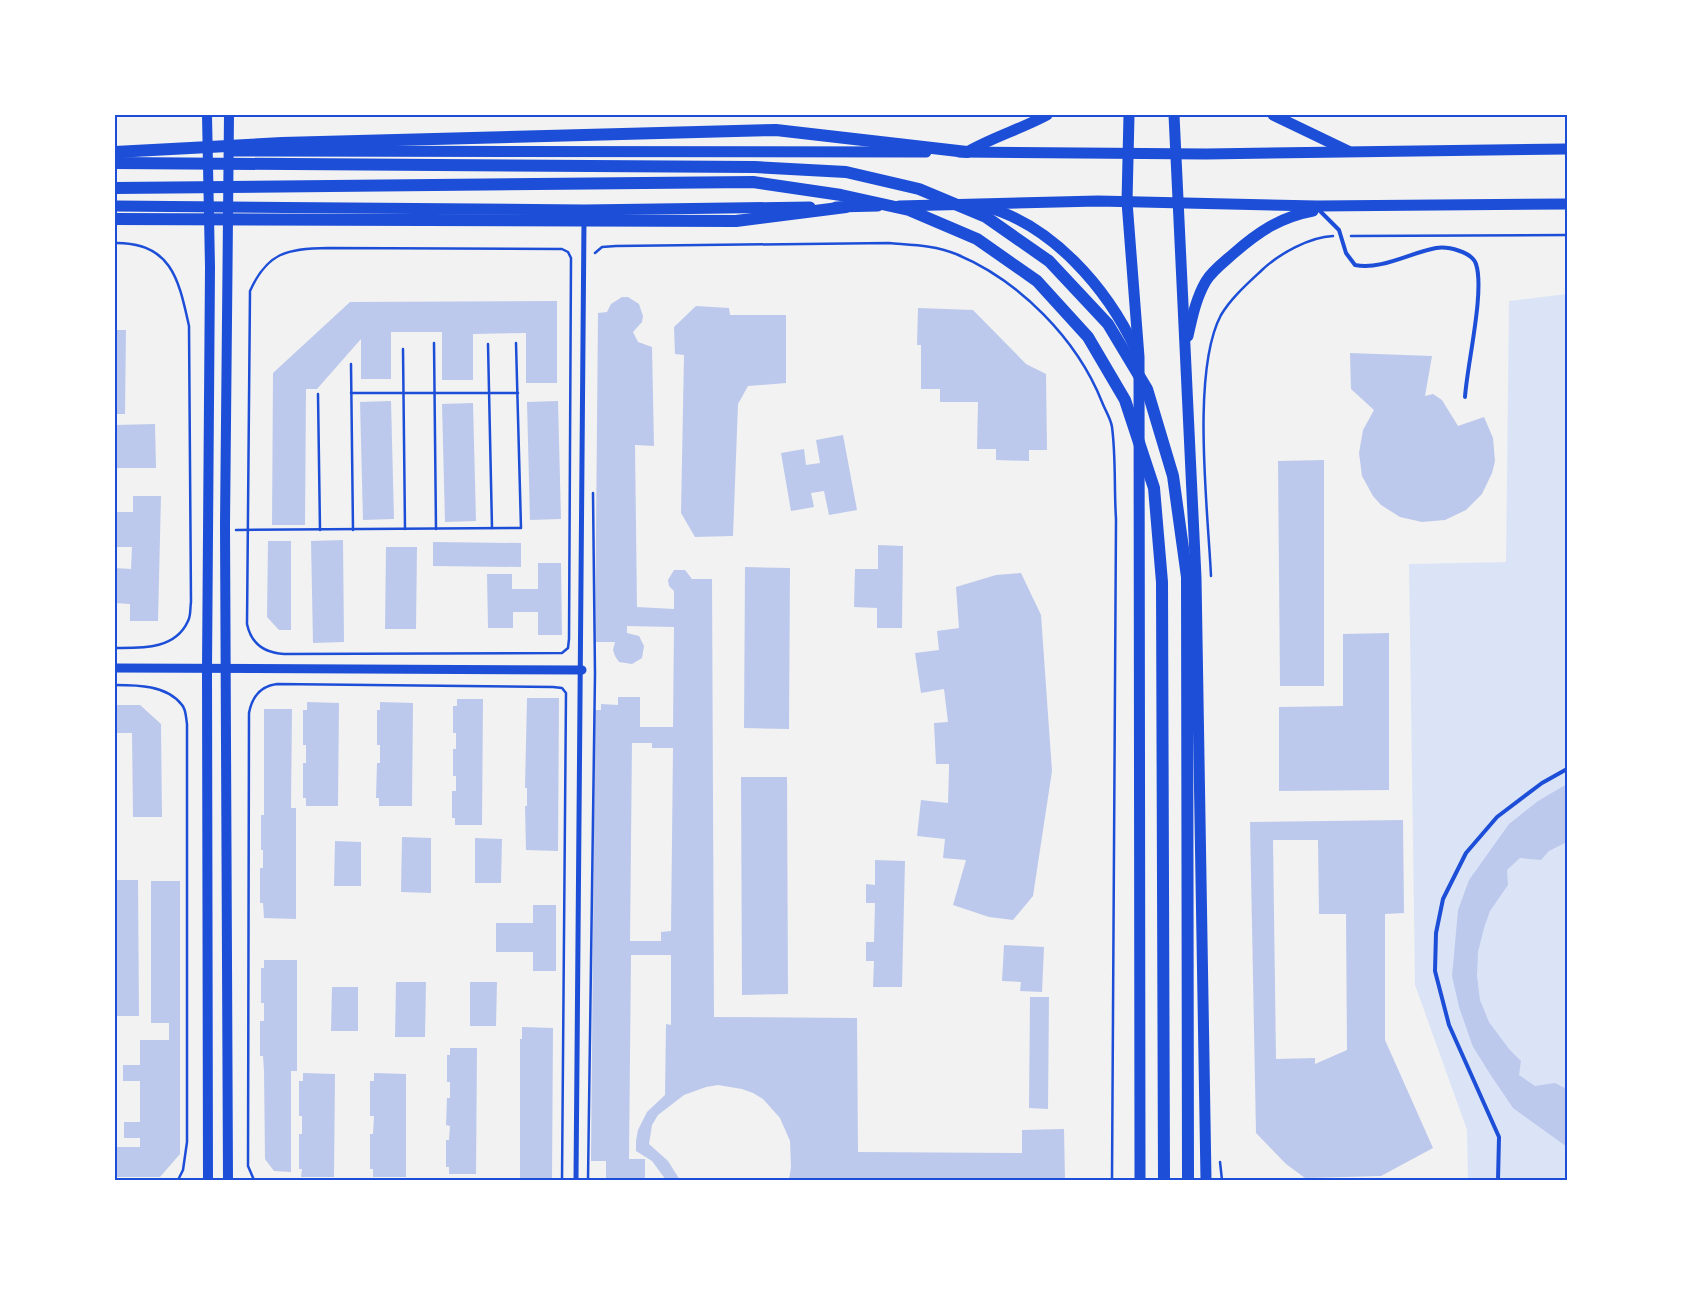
<svg xmlns="http://www.w3.org/2000/svg" width="1682" height="1295" viewBox="0 0 1682 1295" font-family="'Sofia Sans Condensed',sans-serif">
<style>
.green{fill:#dbe4f7}
.building{fill:#bdc9ec;fill-rule:evenodd}
.lines{fill:none;stroke-linecap:round;stroke-linejoin:round}
.path{stroke:#1d4ed8;stroke-width:2.5}
.service{stroke:#1d4ed8;stroke-width:4}
.minor{stroke:#1d4ed8;stroke-width:5}
.tertiary{stroke:#1d4ed8;stroke-width:9}
.secondary{stroke:#1d4ed8;stroke-width:10}
.primary{stroke:#1d4ed8;stroke-width:11}
.trunk{stroke:#1d4ed8;stroke-width:12}
.neatline{fill:none;stroke:#1d4ed8;stroke-width:2}
</style>
<rect width="100%" height="100%" fill="#f2f2f2"/>
<polygon class="green" points="1567,294 1567,1180 1468,1180 1467,1130 1415,985 1409,564 1506,562 1509,301"/>
<g class="building">
<path d="M622 297H628L639 304 643 316 642 322 633 332 638 342 652 347 654 446 635 445 637 607 674 609V591L669 586 668 580 674 570H685L692 579H712L714 1017 857 1018 858 1152 1022 1153V1130L1064 1129 1065 1180H789L791 1167 790 1141 780 1118 763 1099 753 1093 742 1089 718 1085 706 1087 684 1095 658 1115 652 1125 649 1144 668 1161 680 1180H666L652 1161 636 1151V1141L638 1130 647 1112 665 1095 666 1024 671 1025V955H631L629 1159H645V1180H606V1161H591L595 710H601V704L618 705V697H640V727H673L674 627 627 626V633L639 636 644 646 642 658 632 664 619 662 615 656 613 650 615 642H595L598 313 607 312 611 304ZM632 743H652V748H673L671 931 661 932V941H630Z"/>
<polygon points="557,301 557,383 526,383 526,333 473,334 473,380 442,380 442,332 391,332 391,379 361,379 361,339 317,389 306,389 305,525 272,525 273,373 350,302"/>
<polygon points="696,306 729,308 730,315 786,315 786,383 748,386 738,404 733,536 695,537 681,513 684,355 675,354 674,327"/>
<polygon points="918,308 973,310 1026,364 1046,374 1047,450 1029,450 1029,461 996,460 996,449 977,449 978,402 940,402 940,389 921,389 921,345 917,345"/>
<polygon points="115,330 126,330 125,414 115,414"/>
<polygon points="1350,353 1432,356 1425,396 1433,394 1442,400 1458,426 1484,417 1493,438 1495,461 1492,473 1482,494 1466,510 1445,520 1422,522 1400,517 1381,505 1373,496 1362,476 1359,453 1363,430 1374,410 1351,389"/>
<polygon points="391,401 394,519 363,520 360,402"/>
<polygon points="558,401 561,519 530,520 527,402"/>
<polygon points="473,403 476,521 445,522 442,404"/>
<polygon points="155,424 156,468 115,468 115,425"/>
<polygon points="843,435 857,510 829,515 824,491 811,493 814,507 791,511 781,453 804,449 806,465 820,463 816,440"/>
<polygon points="1324,460 1324,686 1280,686 1278,461"/>
<polygon points="133,496 161,496 158,621 130,621 130,604 115,603 115,568 131,569 132,547 115,547 115,512 133,512"/>
<polygon points="343,540 344,642 313,643 311,541"/>
<polygon points="268,541 291,541 291,630 279,630 267,617"/>
<polygon points="433,542 521,543 521,567 433,566"/>
<polygon points="878,545 903,546 902,628 877,628 877,608 854,607 855,569 878,569"/>
<polygon points="386,547 417,547 416,629 385,629"/>
<polygon points="538,563 561,563 562,635 538,635 538,612 513,612 513,628 488,628 487,574 512,574 512,589 538,589"/>
<polygon points="745,567 790,568 789,729 744,728"/>
<polygon points="1021,573 1041,615 1052,771 1033,896 1013,920 989,917 953,905 966,860 943,858 945,839 917,836 921,800 948,803 949,770 949,764 936,764 934,723 948,722 944,689 921,693 915,653 939,650 937,631 959,628 956,587 996,575"/>
<polygon points="1389,633 1389,790 1279,791 1279,707 1343,706 1343,634"/>
<polygon points="527,698 559,698 558,851 526,850 525,806 527,806 527,788 525,788"/>
<polygon points="457,699 483,699 482,825 455,825 455,818 452,818 452,791 456,791 456,776 453,776 453,749 456,749 456,733 453,733 453,706 457,706"/>
<polygon points="307,702 339,703 338,806 306,806 306,798 303,798 303,763 306,763 306,745 303,745 303,710 307,710"/>
<polygon points="380,702 413,703 412,806 379,806 379,798 376,798 377,763 380,763 380,745 377,745 377,710 380,710"/>
<polygon points="115,705 140,705 161,724 162,817 133,817 132,733 115,733"/>
<polygon points="264,709 292,709 291,808 296,808 296,919 264,918 263,903 260,903 260,868 263,868 263,850 261,850 261,815 264,815"/>
<polygon points="741,777 787,777 788,994 742,995"/>
<polygon points="1567,784 1567,842 1549,851 1541,860 1520,858 1507,870 1508,885 1490,911 1484,928 1478,952 1477,976 1480,1000 1489,1022 1509,1049 1521,1061 1519,1075 1535,1086 1555,1083 1567,1089 1567,1147 1513,1108 1492,1077 1473,1047 1459,1007 1452,976 1458,910 1469,880 1509,824 1538,801"/>
<path d="M1403 820 1404 913 1385 914V1040L1433 1148 1381 1176 1305 1178 1286 1164 1256 1133 1250 822ZM1273 840H1318L1319 914H1346L1347 1050 1315 1064V1058L1276 1059Z"/>
<polygon points="402,837 431,838 431,893 401,892"/>
<polygon points="475,838 502,839 501,883 475,883"/>
<polygon points="335,841 361,842 361,886 334,886"/>
<polygon points="875,860 905,861 902,987 873,987 874,961 866,961 866,942 874,942 875,903 866,903 866,884 875,885"/>
<polygon points="115,880 138,880 139,1016 115,1016"/>
<polygon points="151,881 180,881 180,1154 160,1177 115,1177 115,1147 140,1147 140,1138 124,1138 124,1122 140,1122 140,1081 123,1081 123,1065 140,1065 140,1040 169,1040 169,1023 151,1023"/>
<polygon points="533,905 556,905 556,971 533,971 533,952 496,952 496,923 533,923"/>
<polygon points="1004,945 1044,947 1042,992 1020,991 1021,982 1002,981"/>
<polygon points="264,960 297,960 297,1071 291,1071 291,1172 274,1171 265,1159 264,1071 263,1056 260,1056 260,1021 264,1021 264,1003 261,1003 261,968 264,968"/>
<polygon points="396,982 426,982 425,1037 395,1037"/>
<polygon points="470,982 497,982 496,1026 470,1026"/>
<polygon points="332,987 358,987 358,1031 331,1031"/>
<polygon points="1030,997 1049,997 1048,1109 1029,1108"/>
<polygon points="522,1027 553,1028 552,1180 520,1180 520,1039 522,1039"/>
<polygon points="450,1048 477,1048 476,1174 449,1174 449,1167 446,1167 446,1140 449,1140 450,1126 446,1125 447,1098 450,1098 450,1082 447,1082 447,1055 450,1055"/>
<polygon points="303,1073 335,1074 334,1177 301,1177 302,1169 299,1169 299,1134 302,1134 302,1116 299,1116 299,1081 303,1081"/>
<polygon points="374,1073 406,1074 406,1177 373,1177 373,1169 370,1169 370,1134 373,1134 374,1116 370,1116 370,1081 374,1081"/>
</g>
<g class="lines">
<g class="path">
<polyline points="1351,236 1567,235"/>
<path d="M115 243C172 242 179 281 189 326L191 602C190 608 191 616 188 621 175 650 141 648 115 648"/>
<path d="M328 248 562 249 568 252 571 258 569 639 568 648 562 653 284 654C264 653 251 643 247 624L250 291C267 253 287 248 328 248Z"/>
<path d="M595 253 602 247 616 246 889 243C912 245 934 245 956 254 1019 280 1077 339 1102 402 1105 410 1111 419 1112 427 1116 457 1114 489 1116 519L1112 1180"/>
<polyline points="434,343 436,529"/>
<polyline points="488,344 492,528"/>
<polyline points="403,349 405,529"/>
<polyline points="351,364 353,530"/>
<polyline points="351,393 518,393"/>
<polyline points="318,394 320,530"/>
<polyline points="236,530 521,528 516,343"/>
<path d="M1211 576C1208 511 1191 371 1221 315 1231 298 1247 284 1262 270 1279 254 1309 237 1333 236"/>
<path d="M115 685C137 685 167 685 182 705 186 709 186 718 187 724V1142L183 1170 178 1180"/>
<polyline points="1220,1162 1222,1180"/>
<path d="M254 1180 248 1166 249 713C252 697 260 686 277 684L553 687 562 688 566 693 562 1180"/>
<polyline points="588,1180 595,674 593,493"/>
</g>
<g class="service">
<path d="M1317 208 1339 230 1346 253 1355 265C1382 270 1409 253 1436 248 1448 246 1472 252 1476 264 1485 291 1467 365 1465 397"/>
<polyline points="1498,1180 1499,1137 1449,1025 1435,971 1436,933 1443,899 1466,853 1497,817 1542,783 1567,769"/>
</g>
<polyline class="minor" points="576,1180 584,220"/>
<polyline class="tertiary" points="115,668 582,670"/>
<g class="secondary">
<polyline points="207,115 210,267 207,669 208,1180"/>
<polyline points="228,1180 225,525 229,115"/>
</g>
<g class="primary">
<polyline points="1129,115 1127,202 1139,357 1140,1180"/>
<polyline points="1174,115 1196,578 1206,1180"/>
<polyline points="1273,115 1348,151"/>
<polyline points="232,151 926,152"/>
<polyline points="959,152 1206,154 1567,149"/>
<path d="M967 152C993 137 1021 129 1047 115"/>
<polyline points="115,206 584,210 810,207"/>
<polyline points="899,206 1098,201 1317,206 1567,204"/>
<path d="M983 206C1052 224 1107 288 1136 350"/>
<polyline points="836,207 878,206"/>
<path d="M1188 336C1192 318 1196 298 1206 281 1212 271 1224 262 1233 254 1258 232 1280 217 1313 211"/>
</g>
<g class="trunk">
<polyline points="115,152 282,143 776,130 967,152"/>
<polyline points="115,163 755,167 846,172 919,189 986,217 1049,261 1108,324 1147,389 1173,476 1187,577 1188,1180"/>
<polyline points="115,188 753,182 841,195 909,210 977,239 1037,281 1088,337 1125,400 1154,488 1162,582 1164,1180"/>
<polyline points="115,219 736,221 846,207"/>
</g>
</g>
<rect width="1682" height="1295" fill="none" stroke="#ffffff" stroke-width="232"/>
<rect x="116" y="116" width="1450" height="1063" class="neatline"/>
</svg>
